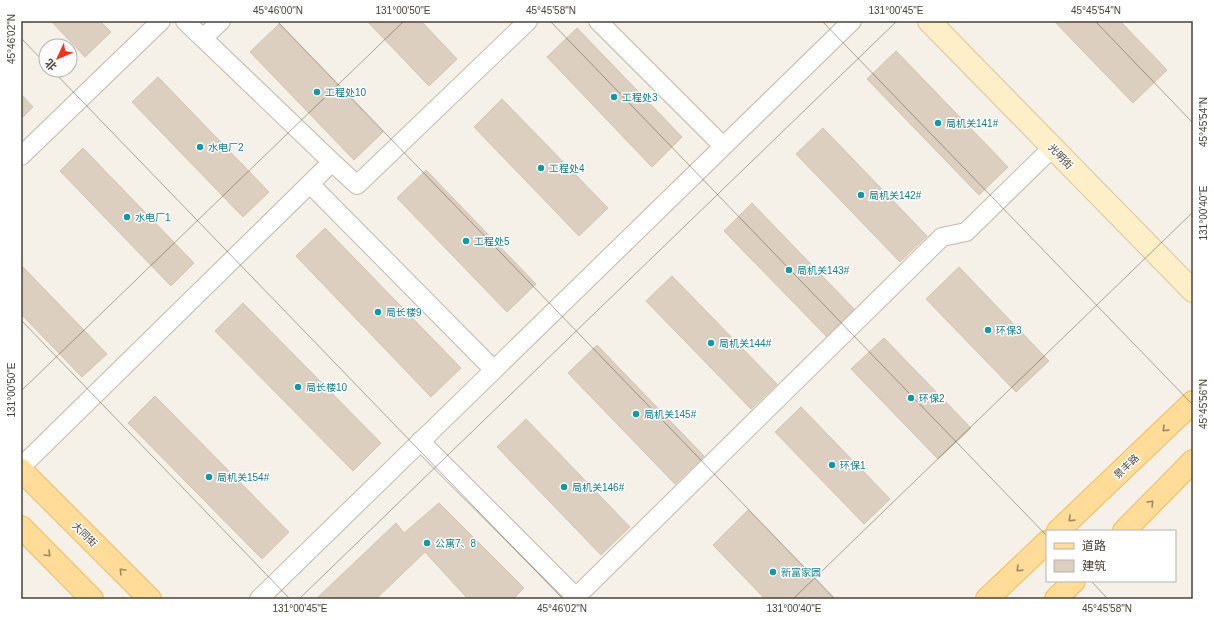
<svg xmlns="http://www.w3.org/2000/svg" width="1214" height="620" viewBox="0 0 1214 620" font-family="Helvetica,'Noto Sans SC',sans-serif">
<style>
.building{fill:#dccfc0;stroke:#d4c4af}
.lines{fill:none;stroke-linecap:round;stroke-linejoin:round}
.street-casing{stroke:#c2b9aa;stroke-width:20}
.secondary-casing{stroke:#ddc696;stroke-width:24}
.primary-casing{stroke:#f0bc5d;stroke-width:24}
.street{stroke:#fff;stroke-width:18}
.secondary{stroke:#ffefc9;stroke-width:22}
.primary{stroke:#ffdd98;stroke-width:22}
.oneway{stroke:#9b8762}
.ticks{fill:none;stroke:#4a4136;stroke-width:1;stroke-opacity:0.45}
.culture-dot{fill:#0f9aa8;stroke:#fff;stroke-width:1.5}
.labels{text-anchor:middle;stroke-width:3;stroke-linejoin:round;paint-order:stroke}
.culture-label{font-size:10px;fill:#0d838f;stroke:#fff;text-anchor:start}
.street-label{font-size:10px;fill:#4a4136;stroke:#fff}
.neatline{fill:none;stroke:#4a4136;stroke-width:1.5}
.ticks-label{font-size:10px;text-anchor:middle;fill:#4a4136}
</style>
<rect width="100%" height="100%" fill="#f6f1e8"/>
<g class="building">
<polygon points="51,21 100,21 111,32 85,57"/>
<polygon points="367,21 421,21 457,59 429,86"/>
<polygon points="1054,21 1120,21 1167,70 1133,103"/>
<polygon points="279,24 383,132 354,160 250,52"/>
<polygon points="577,28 682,137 652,167 547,57"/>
<polygon points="896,51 1008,167 979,195 867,79"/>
<polygon points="158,77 269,192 243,217 132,102"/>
<polygon points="21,94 33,107 21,119"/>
<polygon points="502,99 608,208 579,236 474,127"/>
<polygon points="823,128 927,236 900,262 796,154"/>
<polygon points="83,148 194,263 171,286 60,171"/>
<polygon points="426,170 536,284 507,312 397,198"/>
<polygon points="752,203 855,310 827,337 724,231"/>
<polygon points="325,228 461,368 431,397 296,256"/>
<polygon points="21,265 107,354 82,377 21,314"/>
<polygon points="959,267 1049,361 1016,392 926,299"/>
<polygon points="672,276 777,384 751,409 646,301"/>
<polygon points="243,303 381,443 353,471 215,331"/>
<polygon points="884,338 971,428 938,459 851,369"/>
<polygon points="597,345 704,456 675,484 568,373"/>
<polygon points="155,396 289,532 262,559 128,423"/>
<polygon points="801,407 890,499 864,524 775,432"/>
<polygon points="526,419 630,527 601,555 497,447"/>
<polygon points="439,503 524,588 513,599 468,599 425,552 376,599 316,599 396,523 404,533"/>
<polygon points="748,510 834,599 765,599 713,545"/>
</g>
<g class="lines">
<defs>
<g id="street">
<polyline points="185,21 332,162 357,185 528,21"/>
<polyline points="598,21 723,146"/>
<polyline points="203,38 221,21"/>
<polyline points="21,156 161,21"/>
<polyline points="310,184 494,370"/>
<polyline points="420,441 576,597 942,237 966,232 1053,147"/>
<polyline points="21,467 332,162"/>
<polyline points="259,599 852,21"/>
</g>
<polyline id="secondary" points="929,21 1193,291"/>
<g id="primary">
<polyline points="21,470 150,599"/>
<polyline points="21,527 92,599"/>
<polyline points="1058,531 1193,402"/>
<polyline points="1124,531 1193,461"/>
<polyline points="987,599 1047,542"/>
<polyline points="1056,599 1074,581"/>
</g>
</defs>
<use href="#street" class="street-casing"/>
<use href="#secondary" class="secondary-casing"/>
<use href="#primary" class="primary-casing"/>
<use href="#street" class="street"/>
<use href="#secondary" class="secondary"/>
<use href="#primary" class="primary"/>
</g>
<defs><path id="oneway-chevron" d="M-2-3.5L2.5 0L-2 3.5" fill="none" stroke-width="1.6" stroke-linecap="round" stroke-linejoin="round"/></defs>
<g class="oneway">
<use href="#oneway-chevron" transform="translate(1165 429) rotate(136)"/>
<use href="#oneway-chevron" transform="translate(1151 503) rotate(-45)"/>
<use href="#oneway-chevron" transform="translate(1071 519) rotate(136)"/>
<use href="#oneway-chevron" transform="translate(48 554) rotate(45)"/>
<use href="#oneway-chevron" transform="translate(1019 569) rotate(136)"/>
<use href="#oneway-chevron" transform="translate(122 571) rotate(-135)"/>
</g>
<path class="ticks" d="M277 21 835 599M550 21 1047 536M822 21 1193 405M1095 21 1193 123M21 38 46 64M52 70 563 599M21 320 290 599M21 391 404 21M1091 581 1108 599M299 599 897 21M793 599 1193 212"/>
<g class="culture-dot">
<circle cx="317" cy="92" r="4"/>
<circle cx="614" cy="97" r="4"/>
<circle cx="938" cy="123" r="4"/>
<circle cx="200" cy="147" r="4"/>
<circle cx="541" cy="168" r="4"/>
<circle cx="861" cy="195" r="4"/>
<circle cx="127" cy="217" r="4"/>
<circle cx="466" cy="241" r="4"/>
<circle cx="789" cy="270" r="4"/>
<circle cx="378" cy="312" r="4"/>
<circle cx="988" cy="330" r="4"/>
<circle cx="711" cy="343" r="4"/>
<circle cx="298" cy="387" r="4"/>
<circle cx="911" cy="398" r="4"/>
<circle cx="636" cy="414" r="4"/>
<circle cx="832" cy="465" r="4"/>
<circle cx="209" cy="477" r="4"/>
<circle cx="564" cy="487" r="4"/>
<circle cx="427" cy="543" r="4"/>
<circle cx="773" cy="572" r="4"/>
</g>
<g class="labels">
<g class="culture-label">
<text x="325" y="96">工程处10</text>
<text x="622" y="101">工程处3</text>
<text x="946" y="127">局机关141#</text>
<text x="208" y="151">水电厂2</text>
<text x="549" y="172">工程处4</text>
<text x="869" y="199">局机关142#</text>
<text x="135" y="221">水电厂1</text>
<text x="474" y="245">工程处5</text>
<text x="797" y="274">局机关143#</text>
<text x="386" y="316">局长楼9</text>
<text x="996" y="334">环保3</text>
<text x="719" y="347">局机关144#</text>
<text x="306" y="391">局长楼10</text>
<text x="919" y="402">环保2</text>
<text x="644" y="418">局机关145#</text>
<text x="840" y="469">环保1</text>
<text x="217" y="481">局机关154#</text>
<text x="572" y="491">局机关146#</text>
<text x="435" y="547">公寓7、8</text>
<text x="781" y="576">新富家园</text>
</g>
<g class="street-label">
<text transform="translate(1061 156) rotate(46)" y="4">光明街</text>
<text transform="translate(1126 466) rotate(-44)" y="4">景丰路</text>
<text transform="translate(85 534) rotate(45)" y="4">大同街</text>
</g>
</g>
<rect width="1214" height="620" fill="none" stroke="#ffffff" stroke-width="44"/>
<rect x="1046" y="530" width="130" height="52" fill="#ffffff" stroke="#b7b3af"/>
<rect x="1054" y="543" width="20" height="6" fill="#ffdd98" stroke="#b7b3af"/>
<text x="1082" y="550" font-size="12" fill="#4a4136">道路</text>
<rect x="1054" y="560" width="20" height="12" fill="#dccfc0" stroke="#b7b3af"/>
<text x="1082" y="570" font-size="12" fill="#4a4136">建筑</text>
<g transform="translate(58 58) rotate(226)"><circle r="19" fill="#ffffff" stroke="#b7b3af"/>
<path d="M0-3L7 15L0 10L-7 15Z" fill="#ff2e16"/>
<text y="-6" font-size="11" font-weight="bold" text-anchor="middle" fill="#4a4136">北</text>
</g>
<rect x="22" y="22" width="1170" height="576" class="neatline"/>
<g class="ticks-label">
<text x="278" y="14">45°46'00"N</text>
<text x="403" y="14">131°00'50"E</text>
<text x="551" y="14">45°45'58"N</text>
<text x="896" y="14">131°00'45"E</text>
<text x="1096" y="14">45°45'54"N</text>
<text transform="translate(11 39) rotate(-90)" y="4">45°46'02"N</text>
<text transform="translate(1203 122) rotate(-90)" y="4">45°45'54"N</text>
<text transform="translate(1203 213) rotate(-90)" y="4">131°00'40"E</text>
<text transform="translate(11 390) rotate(-90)" y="4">131°00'50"E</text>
<text transform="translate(1203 404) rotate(-90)" y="4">45°45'56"N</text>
<text x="300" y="612">131°00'45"E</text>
<text x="562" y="612">45°46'02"N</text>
<text x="794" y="612">131°00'40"E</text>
<text x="1107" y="612">45°45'58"N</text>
</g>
</svg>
